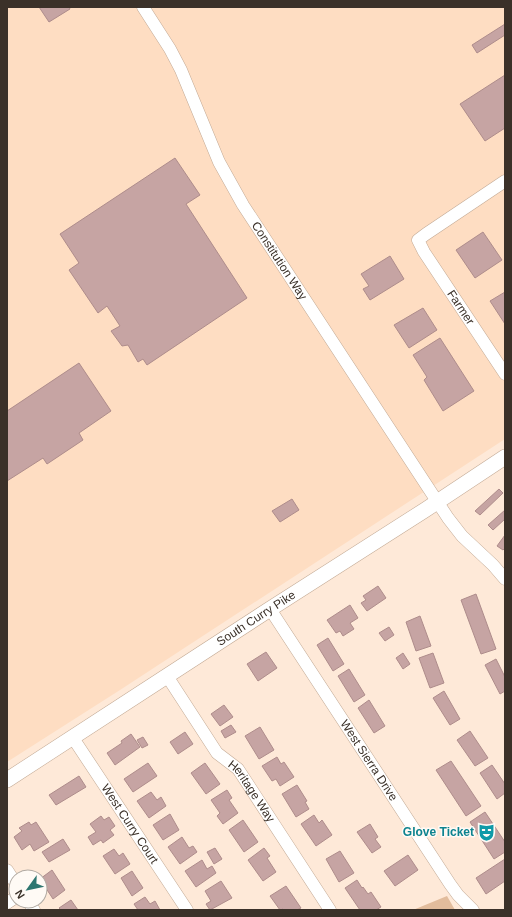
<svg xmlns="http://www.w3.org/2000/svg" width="512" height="917" viewBox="0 0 512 917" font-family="Arial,sans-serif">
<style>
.built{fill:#feddc2}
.green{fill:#e2bc9c}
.building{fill:#c6a4a3;stroke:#ae8c8b}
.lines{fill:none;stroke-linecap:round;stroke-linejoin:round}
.minor-casing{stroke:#c3aa95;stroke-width:13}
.major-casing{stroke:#c3aa95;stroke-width:16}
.minor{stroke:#fff;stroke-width:12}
.major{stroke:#fff;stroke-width:15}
.labels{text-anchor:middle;stroke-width:3;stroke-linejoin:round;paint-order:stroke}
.street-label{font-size:12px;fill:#3b3129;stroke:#fffaf5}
.culture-label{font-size:12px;font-weight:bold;fill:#0d838f;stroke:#fffaf5;text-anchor:end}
</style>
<rect width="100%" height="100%" fill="#fee9d8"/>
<polygon class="built" points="7,7 505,7 505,439 120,690 7,762"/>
<polygon class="green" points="447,896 455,910 413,910"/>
<g class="building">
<polygon points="39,7 69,7 70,9 49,22"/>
<polygon points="505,24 505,35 477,53 472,45"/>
<polygon points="505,75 505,128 485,141 460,104"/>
<polygon points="175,158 200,195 186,204 247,298 147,365 143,359 138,362 128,345 122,346 111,331 120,326 107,306 98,313 69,270 79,263 60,234"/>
<polygon points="483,232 502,260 475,278 456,250"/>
<polygon points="390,256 404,279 370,300 363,289 369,286 361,274"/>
<polygon points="505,292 505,324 490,301"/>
<polygon points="423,308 437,330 409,348 394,325"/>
<polygon points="440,338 474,391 443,411 424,380 427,377 413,355"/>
<polygon points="79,363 111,411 79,433 83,440 47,464 43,458 7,481 7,411"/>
<polygon points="499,489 503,493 480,515 475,511"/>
<polygon points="292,499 299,510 280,522 272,511"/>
<polygon points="505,510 505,519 493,530 488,525"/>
<polygon points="505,535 505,548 503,550 497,546"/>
<polygon points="378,586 386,598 367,611 361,603 366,600 363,596"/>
<polygon points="476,594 496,649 481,654 461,600"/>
<polygon points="350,605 358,618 350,623 354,629 343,636 340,631 336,633 327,620"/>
<polygon points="420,616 431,646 416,651 406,622"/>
<polygon points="389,627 394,635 385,641 379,633"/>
<polygon points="328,638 344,664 333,671 317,645"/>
<polygon points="266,652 277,668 258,681 247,664"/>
<polygon points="403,653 410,664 403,669 396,658"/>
<polygon points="433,653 444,683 430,688 419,658"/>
<polygon points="496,659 505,677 505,691 500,694 485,665"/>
<polygon points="349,669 365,695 354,702 338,676"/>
<polygon points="444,691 460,719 450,725 433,698"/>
<polygon points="369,700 385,726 374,733 358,708"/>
<polygon points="224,705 233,717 220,726 211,714"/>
<polygon points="231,725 236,732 225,738 221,731"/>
<polygon points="260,727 274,750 259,759 245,736"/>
<polygon points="470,731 488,758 475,766 457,740"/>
<polygon points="185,732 193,744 178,754 170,742"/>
<polygon points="131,734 140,747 115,765 107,753 122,743 121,741"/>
<polygon points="143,737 148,745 142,748 137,740"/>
<polygon points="277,757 281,764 284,762 294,777 280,786 276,779 272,781 262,766"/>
<polygon points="451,761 481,806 466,816 436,770"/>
<polygon points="148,763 157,776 133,792 124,779"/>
<polygon points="205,763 220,784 206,794 191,773"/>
<polygon points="492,765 505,784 505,793 497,799 480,773"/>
<polygon points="79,776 86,787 56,805 49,795"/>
<polygon points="297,785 307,801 305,802 309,809 296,817 282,794"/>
<polygon points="227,790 232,798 229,800 238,813 223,824 217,816 220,813 211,800"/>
<polygon points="151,792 157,800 161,797 166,806 149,818 137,801"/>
<polygon points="485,812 505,842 505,852 494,859 470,822"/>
<polygon points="170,814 179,830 163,840 153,825"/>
<polygon points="314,815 319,823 322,820 332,835 316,846 301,824"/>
<polygon points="101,816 104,820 109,817 115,826 110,830 114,835 103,843 101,840 93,845 88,837 96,832 90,824"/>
<polygon points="243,820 258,842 244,852 229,830"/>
<polygon points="29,822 31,825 36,822 49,842 34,851 30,844 22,850 14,837 22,831 19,828"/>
<polygon points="370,824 378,837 375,839 381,847 372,853 357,832"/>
<polygon points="182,837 189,848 193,846 197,852 180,864 168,847"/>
<polygon points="63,839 70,850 49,862 42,852"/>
<polygon points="215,848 222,859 214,864 207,852"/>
<polygon points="264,848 270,856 267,858 276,872 263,881 248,860"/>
<polygon points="114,849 119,856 123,853 130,864 115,874 103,856"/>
<polygon points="340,851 354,873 339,882 326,859"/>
<polygon points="408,855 418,870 395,886 384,871"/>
<polygon points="505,859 505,881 486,894 476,878"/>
<polygon points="202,860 207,869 212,866 216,873 196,887 185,871"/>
<polygon points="52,870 65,890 53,899 40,879"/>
<polygon points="132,871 143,888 132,896 121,878"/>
<polygon points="357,880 362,888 363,887 368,894 371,892 381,907 376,910 360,910 345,888"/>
<polygon points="221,881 232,898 210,910 206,904 211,901 205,891"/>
<polygon points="286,886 301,908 297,910 284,910 283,909 280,910 270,896"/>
<polygon points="145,897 150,904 155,901 160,910 138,910 134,904"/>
<polygon points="71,900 78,910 61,910 59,908"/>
</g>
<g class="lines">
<defs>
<g id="minor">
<path id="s1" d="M143 7 170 49 181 70 219 162 243 205 448 518 462 536 493 565 505 579"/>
<path id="s2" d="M505 181 426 234 418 240 424 252 505 374"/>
<path id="s3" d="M270 609 450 884 458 895 473 910"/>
<path id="s4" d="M167 676 217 753 238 769 330 910"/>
<path id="s5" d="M73 738 187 910"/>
<polyline points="7,870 16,884"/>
<polyline points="28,901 34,910"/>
<polyline points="7,903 16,897"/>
</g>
<g id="major">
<path id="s6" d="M7 780 270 609 425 510 505 457"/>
</g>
</defs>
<use href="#minor" class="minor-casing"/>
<use href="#major" class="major-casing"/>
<use href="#minor" class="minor"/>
<use href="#major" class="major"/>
</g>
<defs>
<symbol id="theatre-bare" viewBox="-9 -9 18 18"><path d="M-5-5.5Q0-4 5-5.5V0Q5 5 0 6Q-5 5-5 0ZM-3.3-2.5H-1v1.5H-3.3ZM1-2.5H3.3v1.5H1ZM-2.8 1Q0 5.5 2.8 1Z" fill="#0f9aa8" stroke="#fffaf5" stroke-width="2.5" paint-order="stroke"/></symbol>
</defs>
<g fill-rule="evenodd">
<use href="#theatre-bare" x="474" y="820" width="25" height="25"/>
</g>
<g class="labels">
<g class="street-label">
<text dy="4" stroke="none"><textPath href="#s1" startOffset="289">Constitution Way</textPath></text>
<text dy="4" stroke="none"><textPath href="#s2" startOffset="185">Farmer</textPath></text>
<text dy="4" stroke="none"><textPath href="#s6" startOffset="297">South Curry Pike</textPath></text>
<text dy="4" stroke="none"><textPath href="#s3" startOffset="181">West Sierra Drive</textPath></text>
<text dy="4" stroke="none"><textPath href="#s4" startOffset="144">Heritage Way</textPath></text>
<text dy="4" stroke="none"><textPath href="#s5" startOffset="103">West Curry Court</textPath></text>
</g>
<g class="culture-label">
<text x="474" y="836">Glove Ticket</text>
</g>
</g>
<rect width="512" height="917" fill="none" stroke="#3b3129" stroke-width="16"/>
<g transform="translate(28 889) rotate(237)"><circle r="19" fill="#fffaf5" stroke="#b1aaa3"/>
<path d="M0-3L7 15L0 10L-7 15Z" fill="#2e7670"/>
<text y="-6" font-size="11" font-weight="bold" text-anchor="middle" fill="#3b3129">N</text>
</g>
</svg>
